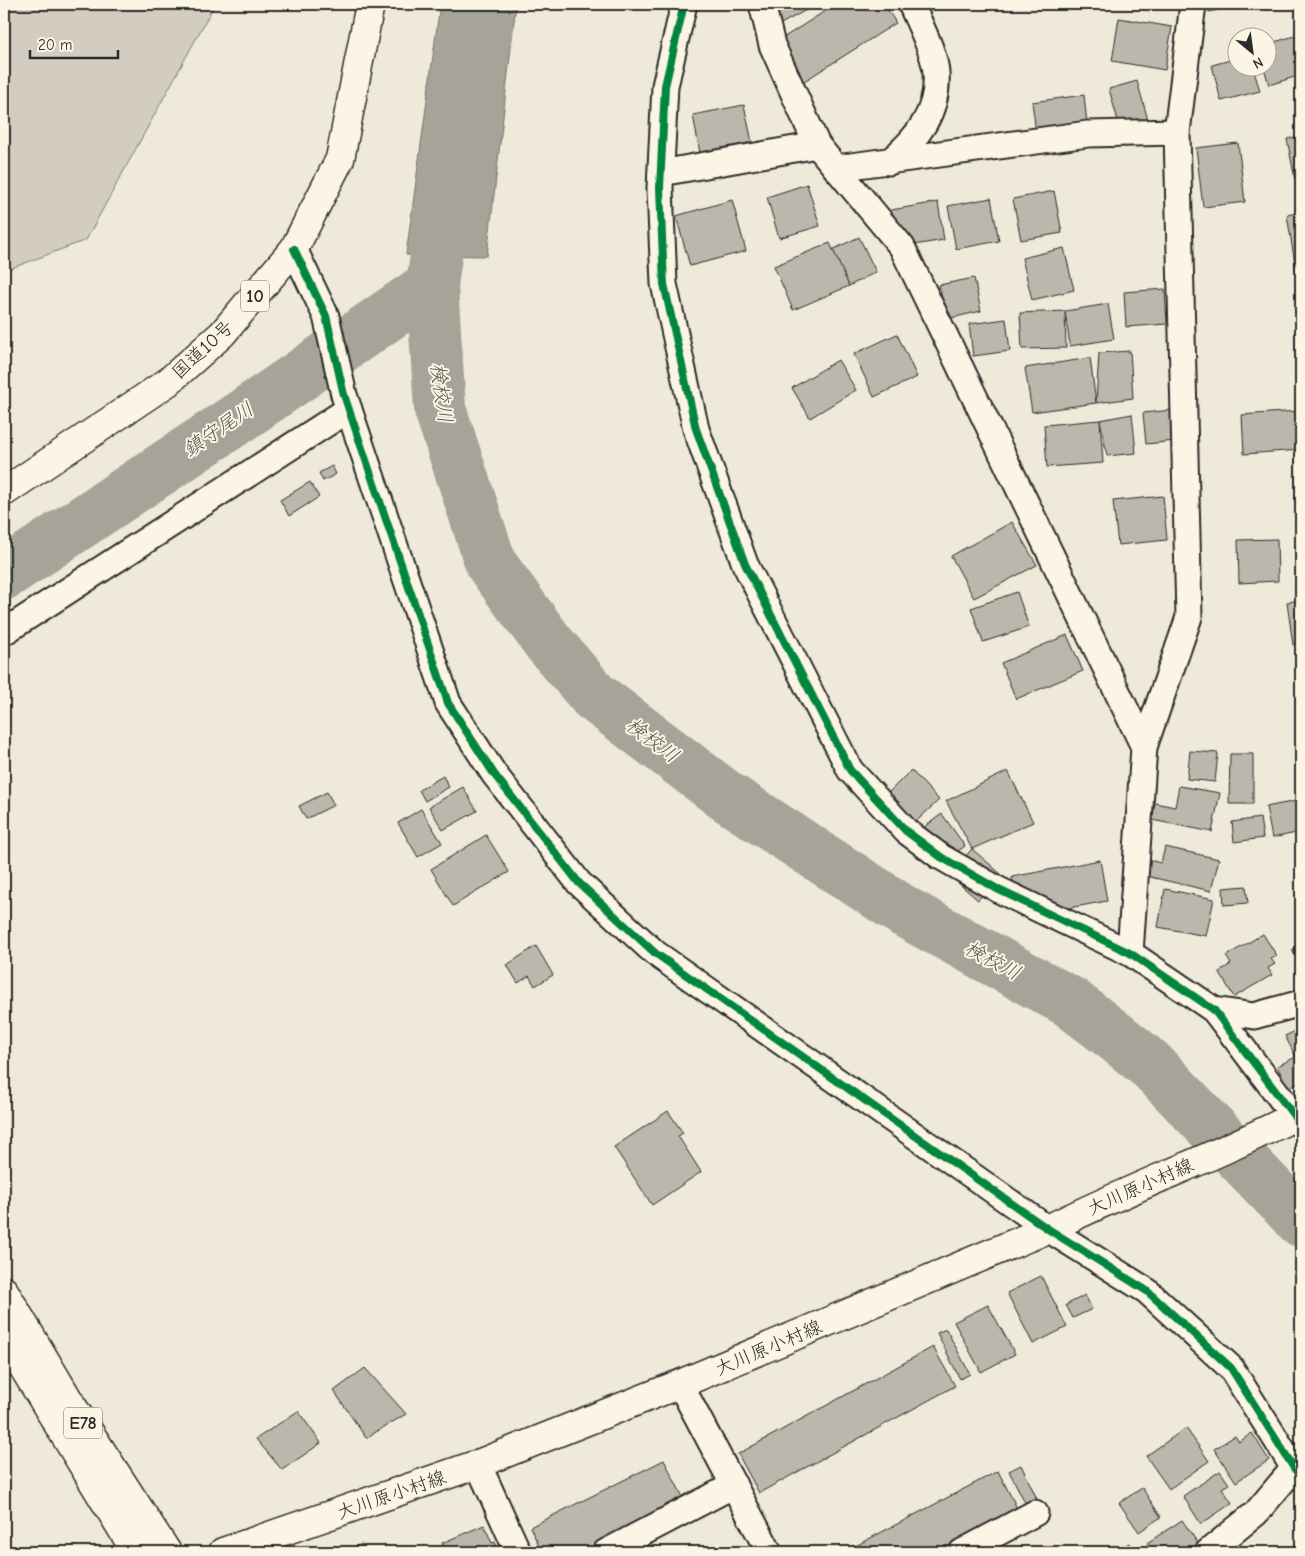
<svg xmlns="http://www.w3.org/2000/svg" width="1305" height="1556" viewBox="0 0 1305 1556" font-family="'Comic Neue','Klee One',sans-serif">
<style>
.green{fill:#d2cdc0;stroke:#7e7c76}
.water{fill:#a6a399;stroke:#75736d}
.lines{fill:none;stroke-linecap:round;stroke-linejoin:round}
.river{stroke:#a6a399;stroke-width:52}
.building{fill:#bcb7ac;stroke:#2b2b2b}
.minor-casing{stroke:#2b2b2b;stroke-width:29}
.secondary-casing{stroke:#2b2b2b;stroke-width:31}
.trunk-casing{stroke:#2b2b2b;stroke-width:31}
.motorway-casing{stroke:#2b2b2b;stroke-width:31}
.minor{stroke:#fcf5e5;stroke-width:25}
.secondary{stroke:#fcf5e5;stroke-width:28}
.trunk{stroke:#fcf5e5;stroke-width:28}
.motorway{stroke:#fcf5e5;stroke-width:28}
.cycleway-casing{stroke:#fcf5e5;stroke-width:11}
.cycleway{stroke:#00873e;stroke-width:8}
.labels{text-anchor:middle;stroke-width:4;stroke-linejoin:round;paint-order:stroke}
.shield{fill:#fcf5e5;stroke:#6a6863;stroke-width:1}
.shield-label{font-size:18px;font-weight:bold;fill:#2b2b2b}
.street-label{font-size:19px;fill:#2b2b2b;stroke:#fcf5e5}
.water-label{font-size:20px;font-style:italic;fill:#565552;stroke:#fcf5e5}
</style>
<rect width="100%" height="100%" fill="#efe9da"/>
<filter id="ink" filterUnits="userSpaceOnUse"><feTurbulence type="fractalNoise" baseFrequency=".02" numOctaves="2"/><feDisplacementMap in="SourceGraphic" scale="10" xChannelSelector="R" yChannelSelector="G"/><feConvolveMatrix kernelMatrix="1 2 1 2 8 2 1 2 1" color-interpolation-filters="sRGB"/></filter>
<g filter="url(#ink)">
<polygon class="green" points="4,4 215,4 86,240 4,271"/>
<polygon class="water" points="440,4 516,4 487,256 406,255"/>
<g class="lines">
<g class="river">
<polyline points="446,184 432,285 440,409 491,564 548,642 594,696 726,796 905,912 1070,1002 1116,1037 1153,1067 1301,1221"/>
<polyline points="4,574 240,417 432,285"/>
</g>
</g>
<g class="building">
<polygon points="767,4 817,4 779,25"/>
<polygon points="836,4 884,4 896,23 798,85 772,45"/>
<polygon points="1207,4 1243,4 1209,12"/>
<polygon points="1119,18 1172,27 1165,70 1112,61"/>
<polygon points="1301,34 1301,75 1269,85 1264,68 1268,68 1268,44"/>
<polygon points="1238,58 1238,68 1253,68 1260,91 1221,101 1212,65"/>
<polygon points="1137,81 1148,120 1120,128 1109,89"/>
<polygon points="1084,95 1088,134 1037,140 1032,102"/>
<polygon points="744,105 752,142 700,153 693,115"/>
<polygon points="1301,136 1301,178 1295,179 1287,139"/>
<polygon points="1238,143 1245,202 1203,207 1196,148"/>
<polygon points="807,184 820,226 779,238 767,197"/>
<polygon points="1054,191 1062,233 1021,240 1013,199"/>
<polygon points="991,198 999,241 956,249 948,206"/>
<polygon points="732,200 746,251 690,266 676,216"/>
<polygon points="938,202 944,240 902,247 891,210"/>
<polygon points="1301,212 1301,300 1287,215"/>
<polygon points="859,237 876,272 849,286 832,250"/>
<polygon points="830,243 849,286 793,310 774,266"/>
<polygon points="1064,248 1074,290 1032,300 1022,258"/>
<polygon points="974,278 981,311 947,319 939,285"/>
<polygon points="1165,289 1167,324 1126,327 1124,292"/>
<polygon points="1108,304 1114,339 1070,346 1065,311"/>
<polygon points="1065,311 1066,348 1022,349 1020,313"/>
<polygon points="1006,319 1010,351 973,356 969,324"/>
<polygon points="897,334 917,377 874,397 854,354"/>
<polygon points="1130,351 1133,398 1096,403 1099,353"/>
<polygon points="1090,358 1096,403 1032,412 1025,368"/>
<polygon points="838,360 856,390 810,418 792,388"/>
<polygon points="1172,410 1175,441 1146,444 1143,413"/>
<polygon points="1298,411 1301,450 1244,454 1242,415"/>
<polygon points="1132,414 1136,453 1107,456 1100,420"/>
<polygon points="1100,420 1103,463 1047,467 1044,425"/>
<polygon points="332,466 336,474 323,481 319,473"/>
<polygon points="310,482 319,497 289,516 280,500"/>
<polygon points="1163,496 1167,540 1118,545 1113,501"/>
<polygon points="1012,522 1037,565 974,598 951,556"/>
<polygon points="1277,539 1278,581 1239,583 1238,540"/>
<polygon points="1017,592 1029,627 983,642 971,608"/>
<polygon points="1301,600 1301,644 1293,645 1287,602"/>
<polygon points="1067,635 1083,671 1016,699 1001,663"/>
<polygon points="1190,751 1218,753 1215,782 1187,779"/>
<polygon points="1230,754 1253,754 1253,804 1229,804"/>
<polygon points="911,770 939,800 906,831 879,802"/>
<polygon points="1008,771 1033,822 972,849 946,801"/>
<polygon points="443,776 449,787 425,801 419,790"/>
<polygon points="1179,786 1220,793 1212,832 1152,820 1155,803 1175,807"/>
<polygon points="463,787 477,811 443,830 429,807"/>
<polygon points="327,792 334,805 306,819 299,806"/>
<polygon points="1301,800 1301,832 1272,838 1266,807"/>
<polygon points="421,809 442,843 418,857 398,823"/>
<polygon points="942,814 965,846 932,870 909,838"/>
<polygon points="1260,818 1263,838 1234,842 1232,822"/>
<polygon points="486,835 509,872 453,906 431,869"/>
<polygon points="1165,847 1219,859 1211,891 1146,876 1149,860 1161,863"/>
<polygon points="972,849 1001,874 978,900 949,875"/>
<polygon points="1100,860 1107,901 1020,917 1012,877"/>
<polygon points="1246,886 1248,903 1224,905 1223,888"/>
<polygon points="1165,889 1214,899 1206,936 1158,927"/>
<polygon points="1263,934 1277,956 1271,959 1275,964 1268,968 1272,975 1234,997 1219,972 1231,964 1226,956"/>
<polygon points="1301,945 1301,967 1292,950"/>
<polygon points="536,946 553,975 535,986 529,976 518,983 507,965"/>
<polygon points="1297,1030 1301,1039 1301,1081 1288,1088 1277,1066 1296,1057 1285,1036"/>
<polygon points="668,1111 683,1133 678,1136 701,1172 652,1205 614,1147"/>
<polygon points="1041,1276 1067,1327 1033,1344 1007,1293"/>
<polygon points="1085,1295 1092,1309 1073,1318 1066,1305"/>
<polygon points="988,1305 1015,1354 981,1372 954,1322"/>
<polygon points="946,1329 970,1374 960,1379 937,1333"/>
<polygon points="933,1347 955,1386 759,1493 738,1454"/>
<polygon points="365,1368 406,1414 366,1438 334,1391"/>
<polygon points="298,1411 321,1443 282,1470 256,1439"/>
<polygon points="1186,1428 1209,1461 1169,1489 1146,1456"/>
<polygon points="1252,1433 1269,1460 1236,1482 1214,1449 1235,1436 1239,1442"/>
<polygon points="664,1460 685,1501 582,1552 542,1552 530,1527"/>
<polygon points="1021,1465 1039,1503 1028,1508 1009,1471"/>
<polygon points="998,1471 1019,1512 944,1552 844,1552"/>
<polygon points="1220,1471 1229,1484 1222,1488 1232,1503 1201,1524 1183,1496"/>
<polygon points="1142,1488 1161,1517 1139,1532 1119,1503"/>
<polygon points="1182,1520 1202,1549 1197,1552 1153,1552 1147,1543"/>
<polygon points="484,1525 492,1543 495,1542 499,1552 445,1552 442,1543"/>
<polygon points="1129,1543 1136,1552 1115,1552"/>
<polygon points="362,1544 365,1552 344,1552"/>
</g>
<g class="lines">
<defs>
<g id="minor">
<polyline points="684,4 665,86 660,188 664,284 696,429 745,564 850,770 906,831 941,857 999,890 1130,953 1214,1010 1301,1125"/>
<polyline points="762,4 772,45 817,145 902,247 1144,747"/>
<path d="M889 162C917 139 939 112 936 73 935 53 919 23 911 4"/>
<polyline points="836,168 1088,134 1177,132"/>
<polyline points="661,173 817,145"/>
<polyline points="294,249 326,316 344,395 448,703 494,774 579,883 655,953 1048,1229 1147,1291 1231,1368 1294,1468 1301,1477"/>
<polyline points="4,632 349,409"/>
<polyline points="1130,953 1144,747 1189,617 1177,132 1193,4"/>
<polyline points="1214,1010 1254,1016 1301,1003"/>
<polyline points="680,1384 769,1552"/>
<polyline points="478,1464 518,1552"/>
<polyline points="606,1552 734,1485"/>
<polyline points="962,1552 1035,1513"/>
<polyline points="1208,1552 1256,1513 1294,1468"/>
</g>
<path id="secondary" d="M223 1552 478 1464 680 1384 1048 1229C1131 1187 1219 1156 1301 1113"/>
<polyline id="trunk" points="4,492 168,382 222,334 294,249 340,159 370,4"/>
<g id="motorway">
<polyline points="4,1291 71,1404 167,1552"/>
<polyline points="4,1336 136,1552"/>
</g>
</defs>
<use href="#minor" class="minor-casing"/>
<use href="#secondary" class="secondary-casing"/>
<use href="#trunk" class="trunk-casing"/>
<use href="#motorway" class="motorway-casing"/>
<use href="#minor" class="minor"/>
<use href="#secondary" class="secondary"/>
<use href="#trunk" class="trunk"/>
<use href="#motorway" class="motorway"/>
<defs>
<g id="cycleway">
<polyline points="684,4 665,86 660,188 664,284 696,429 745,564 850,770 906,831 941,857 999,890 1130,953 1214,1010 1301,1125"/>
<polyline points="294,249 326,316 344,395 448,703 494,774 579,883 655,953 1048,1229 1147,1291 1231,1368 1294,1468 1301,1477"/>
</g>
</defs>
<use href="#cycleway" class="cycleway-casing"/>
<use href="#cycleway" class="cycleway"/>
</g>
</g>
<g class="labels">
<g class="shield">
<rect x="241" y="280.5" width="28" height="31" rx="4"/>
<rect x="64" y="1407.5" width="38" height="31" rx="4"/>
</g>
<g class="shield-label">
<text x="255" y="302">10</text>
<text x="83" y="1429">E78</text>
</g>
<g class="street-label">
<text transform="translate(202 349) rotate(-43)" y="7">国道10号</text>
<text transform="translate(1140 1186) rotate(-24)" y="7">大川原小村線</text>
<text transform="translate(768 1347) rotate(-23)" y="7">大川原小村線</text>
<text transform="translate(391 1494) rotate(-19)" y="7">大川原小村線</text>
</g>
<g class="water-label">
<text transform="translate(442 393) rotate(82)" y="7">検校川</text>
<text transform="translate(218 429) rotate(-34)" y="7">鎮守尾川</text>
<text transform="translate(653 740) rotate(37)" y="7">検校川</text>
<text transform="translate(993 960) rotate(28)" y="7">検校川</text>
</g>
</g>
<rect width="1305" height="1556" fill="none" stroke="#fcf5e5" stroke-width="20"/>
<rect x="10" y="10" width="1285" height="1536" fill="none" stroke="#2b2b2b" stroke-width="2" filter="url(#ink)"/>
<g transform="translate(1252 52) rotate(151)"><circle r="24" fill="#fcf5e5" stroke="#a8a49b"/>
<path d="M0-4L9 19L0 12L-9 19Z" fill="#2b2b2b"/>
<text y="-8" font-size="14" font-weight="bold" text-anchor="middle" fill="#2b2b2b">N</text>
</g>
<path d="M30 50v8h88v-8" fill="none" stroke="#2b2b2b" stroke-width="2.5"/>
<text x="38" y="50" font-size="15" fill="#2b2b2b" stroke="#fcf5e5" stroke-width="4" paint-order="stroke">20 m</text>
</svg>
